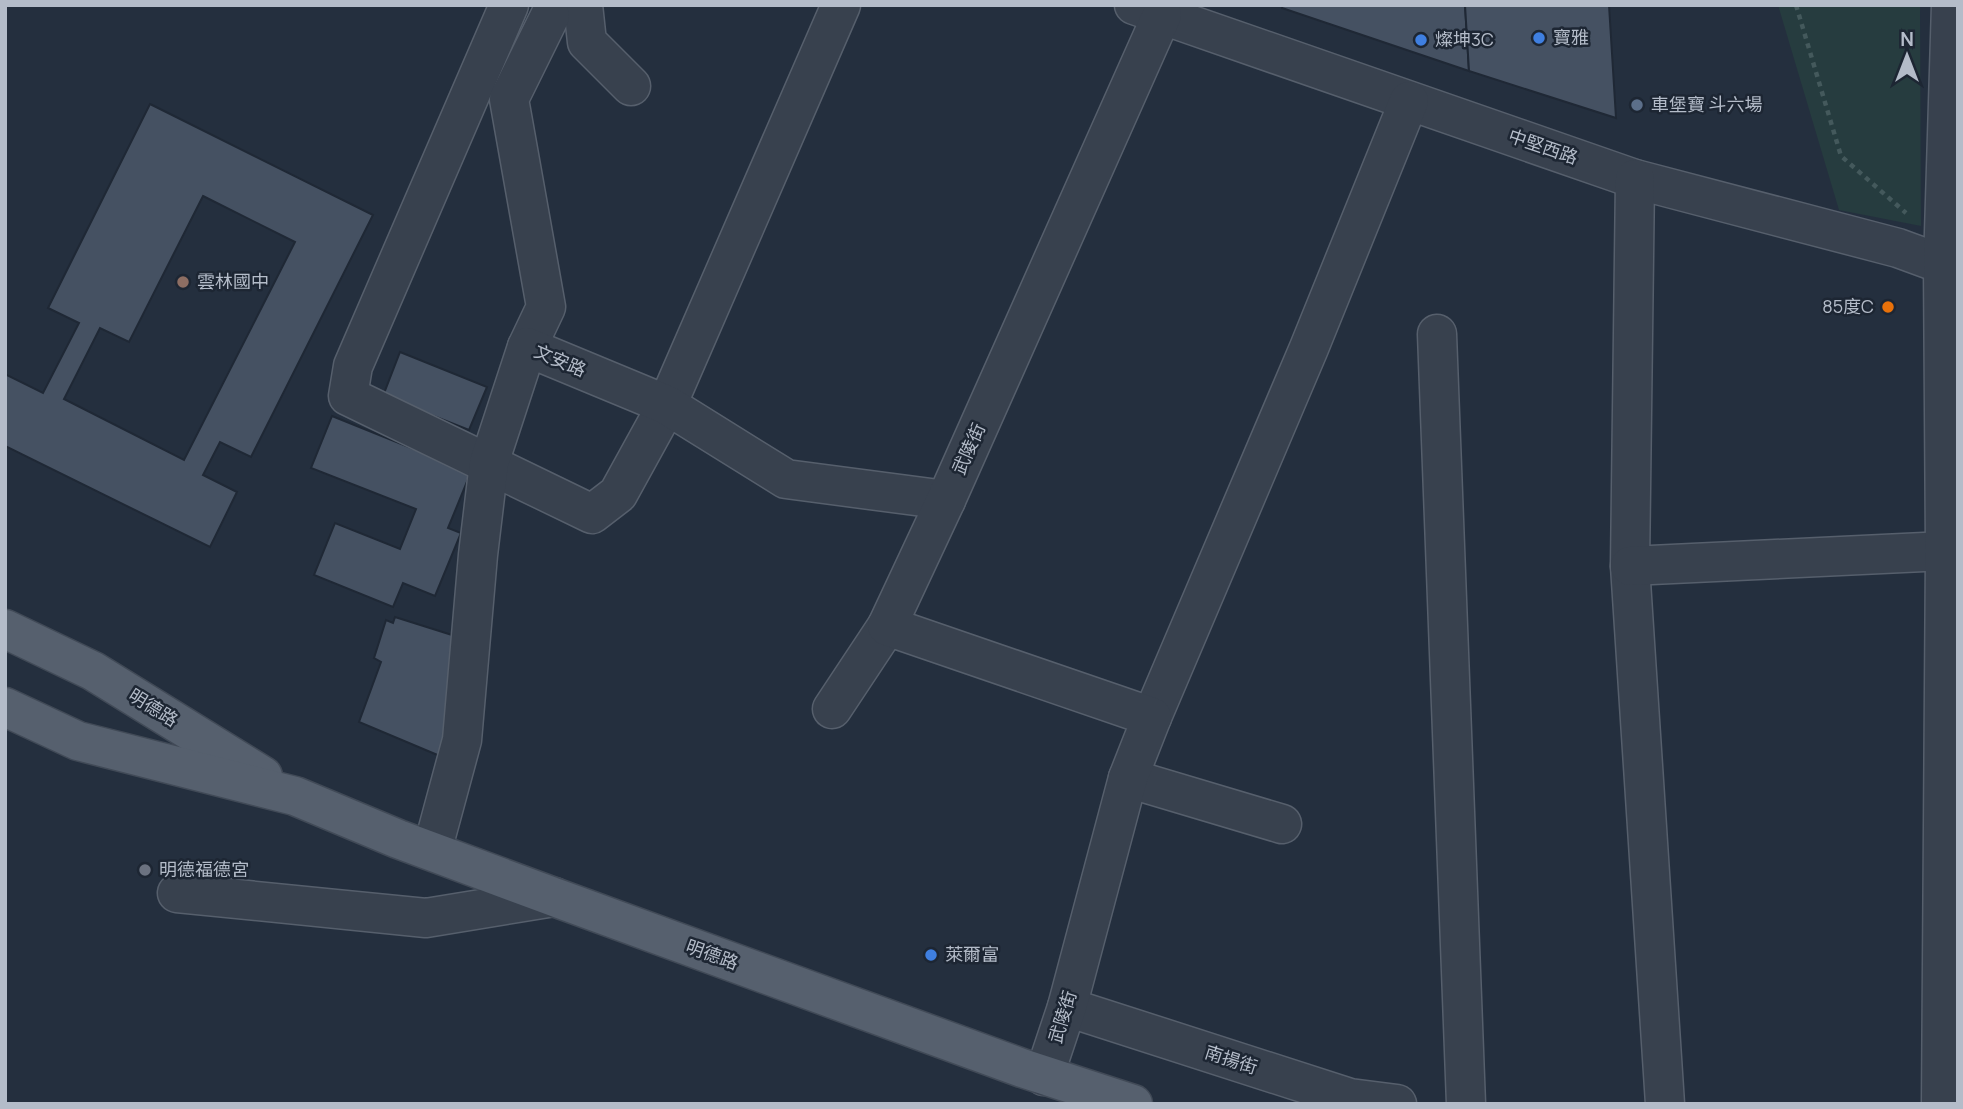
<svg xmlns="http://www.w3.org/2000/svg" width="1963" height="1109" viewBox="0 0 1963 1109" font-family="Manrope,'Noto Sans TC',sans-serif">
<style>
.green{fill:#263c3f}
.building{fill:#455162;stroke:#1f2835;stroke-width:2;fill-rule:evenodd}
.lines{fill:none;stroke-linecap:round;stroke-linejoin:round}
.minor-casing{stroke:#565f6c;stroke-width:41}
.major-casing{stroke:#414a57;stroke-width:41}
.path{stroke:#44595c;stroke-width:4.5;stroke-dasharray:5 5;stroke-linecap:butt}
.minor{stroke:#38414e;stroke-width:38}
.major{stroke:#56606e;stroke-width:38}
.shop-dot{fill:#3f7fe0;stroke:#1d2633;stroke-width:2.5}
.service-dot{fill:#5c6f8a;stroke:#1d2633;stroke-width:2.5}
.education-dot{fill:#8d6e63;stroke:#1d2633;stroke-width:2.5}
.food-dot{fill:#e8710a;stroke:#1d2633;stroke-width:2.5}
.worship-dot{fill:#6b7280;stroke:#1d2633;stroke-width:2.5}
.labels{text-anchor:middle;stroke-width:5;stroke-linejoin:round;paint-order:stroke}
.poi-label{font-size:18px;fill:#b4bcc9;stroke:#1d2633;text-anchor:start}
.street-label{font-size:18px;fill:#b4bcc9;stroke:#1d2633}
</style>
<rect width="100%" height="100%" fill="#242f3e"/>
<polygon class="green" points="1778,5 1920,5 1921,226 1839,210"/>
<g class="building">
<polygon points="1282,5 1465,5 1469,71 1282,8"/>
<polygon points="1465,5 1609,5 1616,118 1469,71"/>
<path d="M150 104 373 215 251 457 220 442 203 475 237 492 210 547 5 446V374L43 393 79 323 48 308ZM203 196 295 242 184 460 64 399 100 328 129 342Z"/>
<polygon points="400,352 487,387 469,430 383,396"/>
<polygon points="332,416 471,472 448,528 461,533 435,596 403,583 393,607 314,575 335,523 400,549 416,509 311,468"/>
<polygon points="395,617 471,641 447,759 359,722 381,662 374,658 386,620 393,623"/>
</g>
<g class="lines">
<defs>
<g id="minor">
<polyline points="509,5 353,366 348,396 592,514 618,494 667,405 841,5"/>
<polyline points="583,5 587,42 631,86"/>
<polyline points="1134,5 1635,179 1898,248 1958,270"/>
<polyline points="1635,179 1630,566 1665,1104"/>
<polyline points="1437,334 1466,1104"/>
<polyline points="527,347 546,307 509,99 550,16"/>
<polyline points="1630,566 1945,551"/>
<polyline points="832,709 887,626"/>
<polyline points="1152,717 1309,348 1409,101"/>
<polyline points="1128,778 1282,824"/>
<polyline points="432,851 462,740 478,555 489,463 527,347 667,405 786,479 946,500"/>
<polyline points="177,893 426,918 554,897"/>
<polyline points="1067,1007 1350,1098 1397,1104"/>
<polyline points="1044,1076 1067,1007 1128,778 1152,717 887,626 946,500 1162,15"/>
<polyline points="1941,1104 1945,551 1943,265 1951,5"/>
</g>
<g id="major">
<polyline points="5,629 93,671 263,776"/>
<polyline points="5,707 78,741 295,796 398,839 554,897 1022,1068 1133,1104"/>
</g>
</defs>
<use href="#minor" class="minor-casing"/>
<use href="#major" class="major-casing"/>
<polyline class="path" points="1796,5 1841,156 1906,213"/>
<use href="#minor" class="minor"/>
<use href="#major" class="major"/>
</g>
<g class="shop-dot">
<circle cx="1539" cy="38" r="7"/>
<circle cx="1421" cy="40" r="7"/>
<circle cx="931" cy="955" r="7"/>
</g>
<circle class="service-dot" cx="1637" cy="105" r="7"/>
<circle class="education-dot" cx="183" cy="282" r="7"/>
<circle class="food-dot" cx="1888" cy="307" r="7"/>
<circle class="worship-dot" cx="145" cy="870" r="7"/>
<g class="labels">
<g class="poi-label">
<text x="1553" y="44">寶雅</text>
<text x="1435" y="46">燦坤3C</text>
<text x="1651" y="111">車堡寶 斗六場</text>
<text x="197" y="288">雲林國中</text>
<text x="1874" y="313" text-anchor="end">85度C</text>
<text x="159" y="876">明德福德宮</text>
<text x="945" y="961">萊爾富</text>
</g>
<g class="street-label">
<text transform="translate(1543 147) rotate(19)" y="6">中堅西路</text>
<text transform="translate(560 361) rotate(23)" y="6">文安路</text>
<text transform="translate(969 449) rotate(-66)" y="6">武陵街</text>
<text transform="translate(153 708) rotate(32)" y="6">明德路</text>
<text transform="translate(712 955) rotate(20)" y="6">明德路</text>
<text transform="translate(1063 1017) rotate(-73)" y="6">武陵街</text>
<text transform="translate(1231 1060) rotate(18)" y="6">南揚街</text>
</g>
</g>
<rect width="1963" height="1109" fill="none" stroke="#b4bcc9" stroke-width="14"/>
<g transform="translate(1907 56)" stroke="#1d2633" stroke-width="5" paint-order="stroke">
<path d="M0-5L12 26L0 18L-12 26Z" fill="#b4bcc9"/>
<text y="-10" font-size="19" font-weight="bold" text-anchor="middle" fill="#b4bcc9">N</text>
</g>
</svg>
